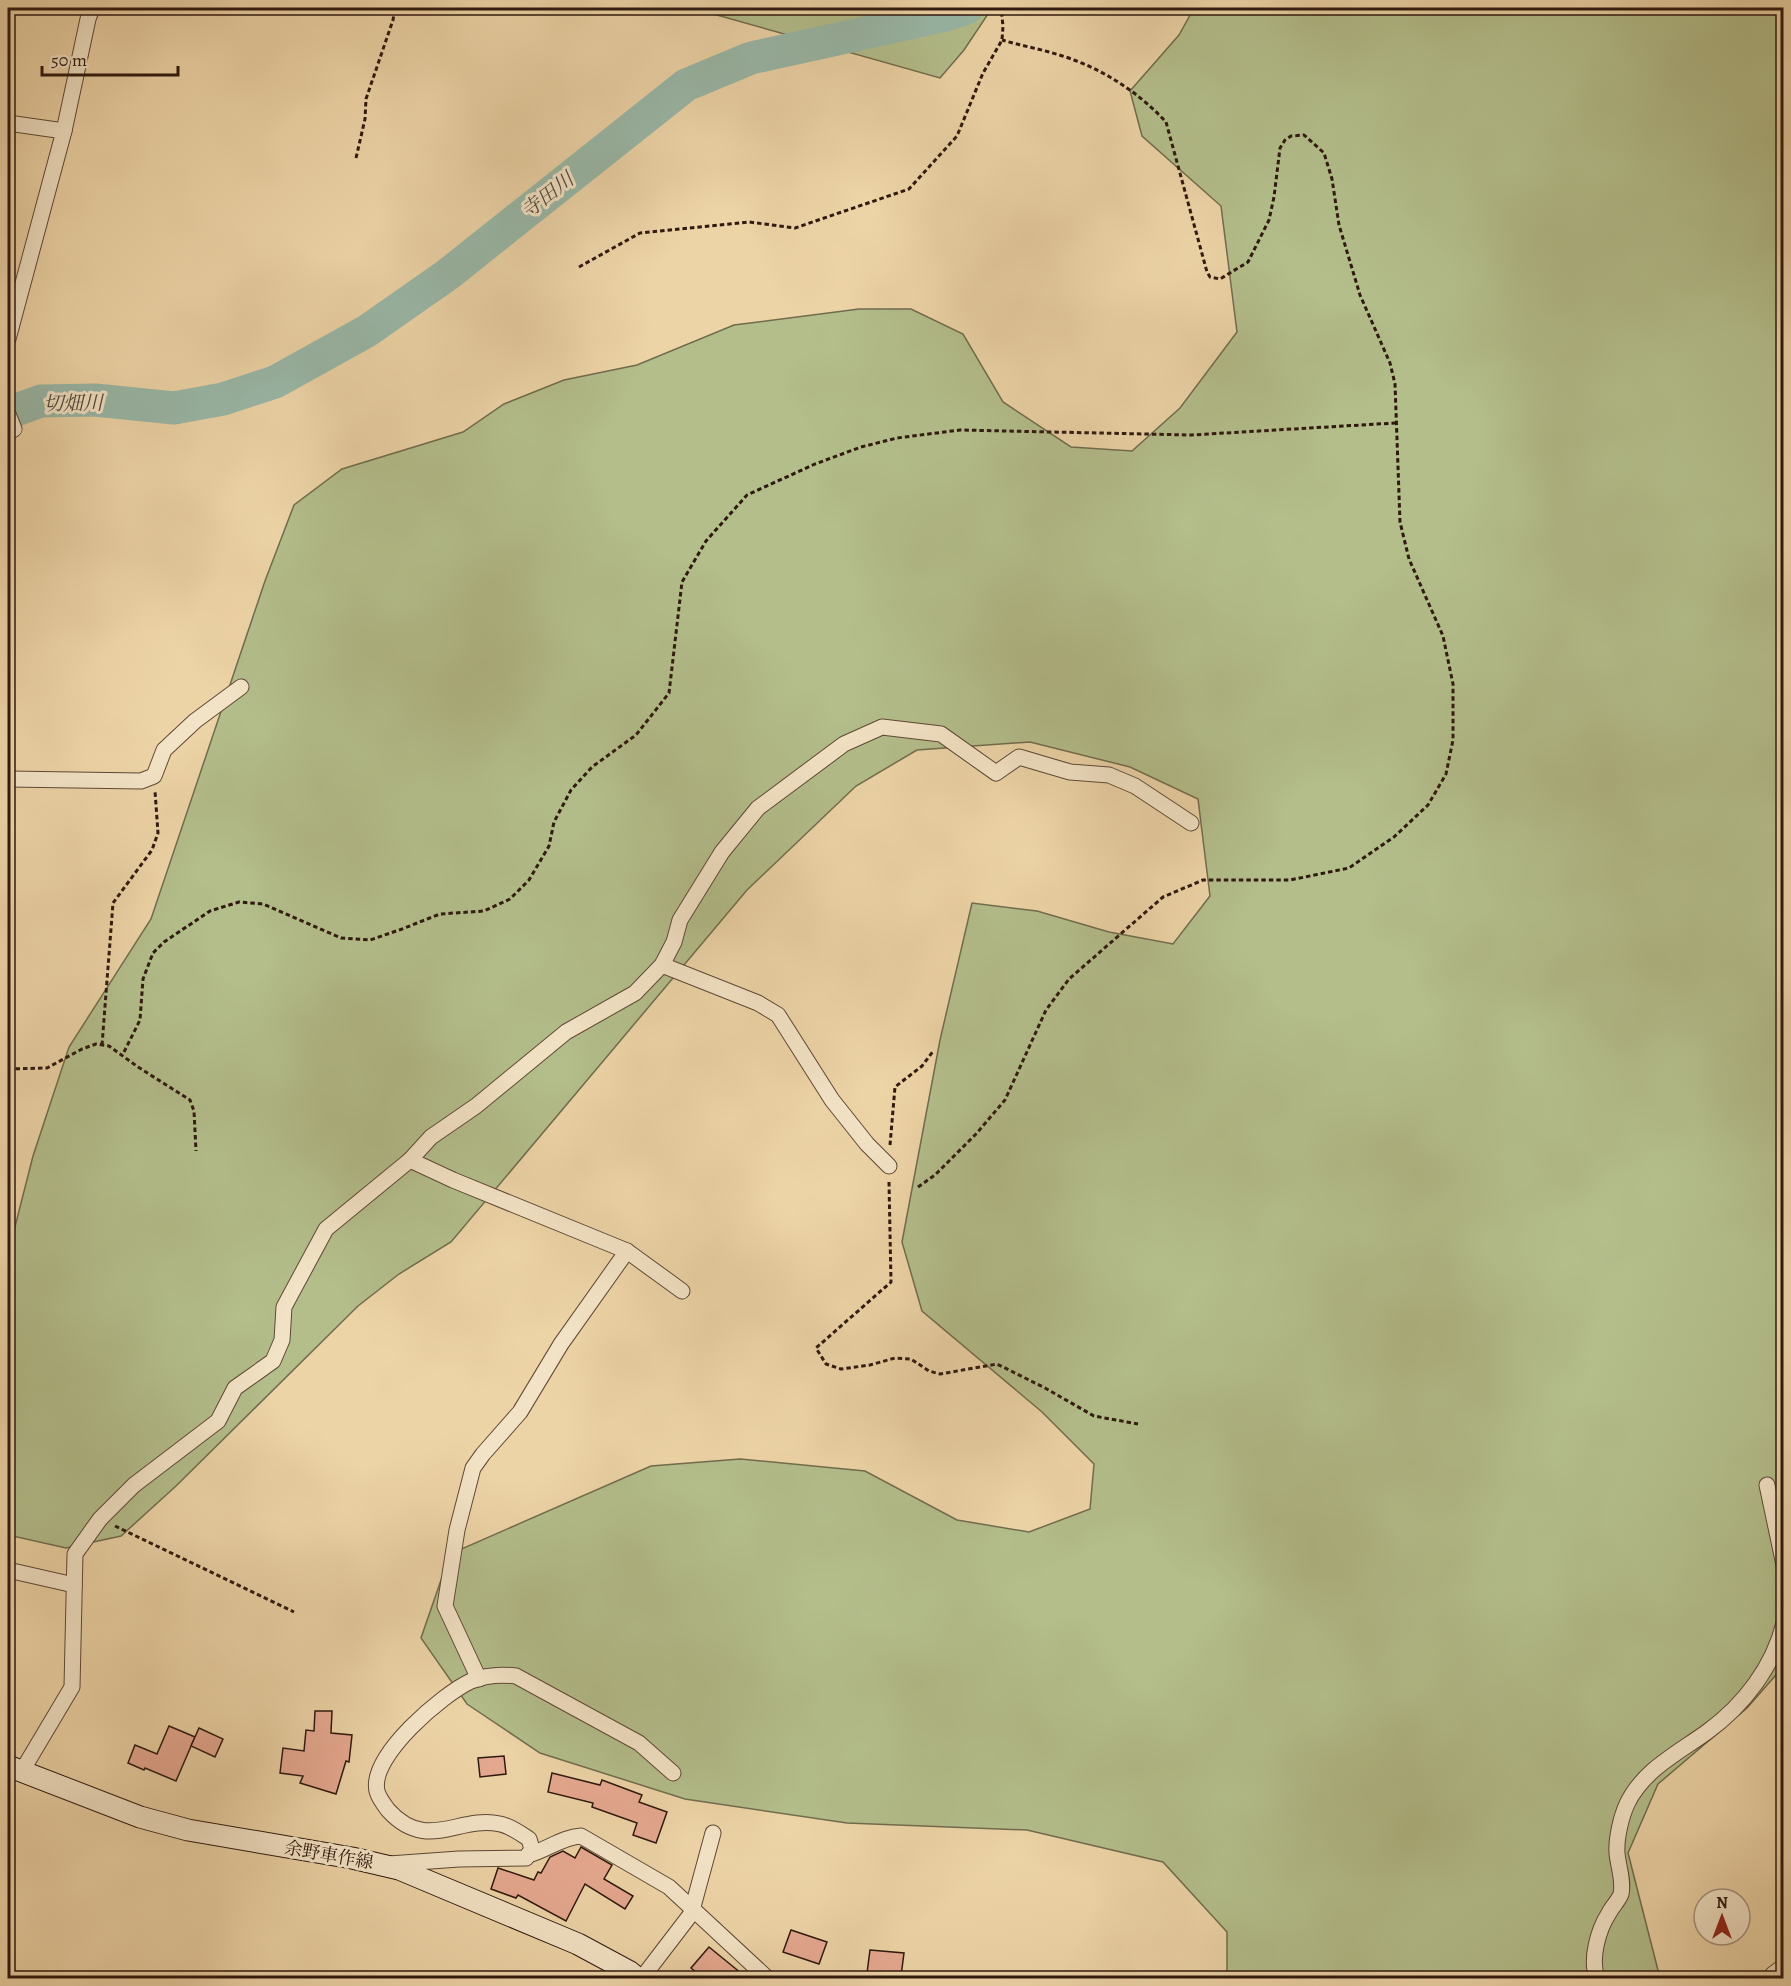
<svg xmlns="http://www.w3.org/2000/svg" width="1791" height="1986" viewBox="0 0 1791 1986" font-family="Alegreya,'Noto Serif JP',serif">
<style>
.green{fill:#b3be8b;stroke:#716c4d;stroke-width:1.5}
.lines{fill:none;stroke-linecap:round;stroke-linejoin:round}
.river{stroke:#99b8a8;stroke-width:33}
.building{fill:#e6a991;stroke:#2f190f;stroke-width:1.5}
.street-casing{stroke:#5e4835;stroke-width:17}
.secondary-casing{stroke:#2f190f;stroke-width:23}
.path{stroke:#2f190f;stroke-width:3;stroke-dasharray:4.5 3;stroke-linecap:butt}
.street{stroke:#f3e3c6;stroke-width:15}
.secondary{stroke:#f3e3c6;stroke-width:21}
.labels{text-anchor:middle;stroke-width:6;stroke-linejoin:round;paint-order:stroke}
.street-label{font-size:18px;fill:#2f190f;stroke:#f3e3c6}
.water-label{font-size:20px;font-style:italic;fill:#4f493d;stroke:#f3e3c6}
</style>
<rect width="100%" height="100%" fill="#edd4a7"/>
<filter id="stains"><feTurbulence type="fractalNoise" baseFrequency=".00333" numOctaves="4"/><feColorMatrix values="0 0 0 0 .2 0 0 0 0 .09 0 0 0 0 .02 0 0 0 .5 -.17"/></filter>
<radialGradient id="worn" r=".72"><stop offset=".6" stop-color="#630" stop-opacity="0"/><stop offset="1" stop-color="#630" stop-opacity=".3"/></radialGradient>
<g class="green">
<polygon points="352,8 455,8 358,14"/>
<polygon points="692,8 992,8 964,50 940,78"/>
<polygon points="1194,8 1783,8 1783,1667 1747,1708 1658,1784 1628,1853 1660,1978 1227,1978 1227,1932 1163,1862 1027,1830 847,1823 685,1799 540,1753 467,1704 421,1638 450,1554 651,1466 740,1459 865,1471 957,1520 1029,1532 1090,1509 1094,1464 1042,1412 922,1311 902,1242 940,1040 972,903 1037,911 1109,932 1173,944 1210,896 1198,799 1130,767 1030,742 917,750 856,786 747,890 451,1242 399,1274 358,1306 176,1486 121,1536 66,1548 8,1535 8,1254 33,1156 69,1047 151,919 265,581 294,505 342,469 463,432 504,404 564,380 637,365 734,325 859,309 911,309 963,334 1003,402 1071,447 1132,451 1180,408 1237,332 1221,206 1142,136 1130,91 1179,35"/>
</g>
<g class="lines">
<polyline class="river" points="8,413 41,401 95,400 174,408 223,399 275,382 367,331 447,275 686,85 751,58 942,16 967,8"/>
</g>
<g class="building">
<polygon points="315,1711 332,1711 331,1733 352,1735 349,1762 346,1761 336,1794 300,1783 303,1776 280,1773 283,1748 304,1751 306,1730 314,1731"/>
<polygon points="169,1726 195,1737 176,1781 145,1768 144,1770 128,1763 135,1745 157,1754"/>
<polygon points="199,1728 223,1739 215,1757 191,1746"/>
<polygon points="504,1756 506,1774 480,1777 478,1758"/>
<polygon points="552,1773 600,1785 602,1780 642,1795 639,1802 667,1812 656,1843 633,1835 637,1823 592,1807 593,1803 548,1792"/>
<polygon points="581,1847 612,1865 604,1879 633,1896 625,1909 585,1884 566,1921 518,1895 516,1898 491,1889 498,1868 534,1880 538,1872 541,1873 550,1857 563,1851 575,1858"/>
<polygon points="791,1930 827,1942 819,1964 783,1952"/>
<polygon points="709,1947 747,1978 703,1978 691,1968"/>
<polygon points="870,1950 904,1953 901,1976 867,1973"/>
</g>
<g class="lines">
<defs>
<g id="street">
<polyline points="8,123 64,131"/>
<polyline points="8,339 64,131 88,19 92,8"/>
<polyline points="8,414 14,429 8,433"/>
<polyline points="8,779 141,781 154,776 164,750 195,721 241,687"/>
<polyline points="662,965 758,1003 778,1015 832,1100 867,1144 889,1166"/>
<polyline points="410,1160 453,1180 627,1251 682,1291"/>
<polyline points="1767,1485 1784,1565"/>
<polyline points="8,1570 74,1585"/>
<polyline points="479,1679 445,1606 457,1530 473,1468 483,1454 520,1412 561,1344 627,1251"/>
<polyline points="22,1771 72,1687 75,1554 100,1519 134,1485 218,1421 235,1388 273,1361 282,1340 284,1307 326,1229 410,1160 431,1137 476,1106 566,1032 635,993 662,965 674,942 680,920 722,852 758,808 844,744 882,727 941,734 996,773 1019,757 1070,772 1109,775 1135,786 1191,823"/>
<path d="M528 1855C547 1850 562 1837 581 1836L669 1887 767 1978"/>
<path d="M389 1864 459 1859 526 1858 532 1849 529 1839C520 1833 510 1826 500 1824 458 1815 427 1853 388 1810 385 1806 378 1796 377 1791 369 1756 443 1694 471 1681 486 1675 500 1674 516 1676L639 1743 673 1773"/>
<polyline points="642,1978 691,1914 713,1833"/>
<path d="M1597 1978C1590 1959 1598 1930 1609 1913 1612 1907 1619 1900 1621 1894 1624 1881 1618 1866 1617 1853 1616 1839 1621 1817 1627 1804 1643 1770 1678 1753 1707 1732 1744 1705 1773 1667 1784 1623"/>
<polyline points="1770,1978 1773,1974 1784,1966"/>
</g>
<polyline id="secondary" points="8,1766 140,1817 188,1830 352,1858 399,1869 578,1944 630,1972 637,1978"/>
</defs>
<use href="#street" class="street-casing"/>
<use href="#secondary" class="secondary-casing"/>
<g class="path">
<polyline points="356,158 365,119 366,99 393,20 395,8"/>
<polyline points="579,267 640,233 749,222 795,228 909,189 957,136 983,73 1002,40 1003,26 1001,8"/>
<polyline points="102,1045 113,903 152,850 158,833 155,791"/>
<polyline points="124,1052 140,1020 143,979 153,953 164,942 210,911 239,902 263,904 341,938 370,940 402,929 440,914 484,911 510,899 529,880 549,846 554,822 571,790 592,767 636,735 669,693 682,582 706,541 747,495 815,464 861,447 897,438 960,430 1191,435 1395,423"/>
<polyline points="8,1069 47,1068 82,1049 96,1044 109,1046 138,1067 190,1100 194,1111 196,1151"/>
<polyline points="890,1145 895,1087 922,1066 934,1050"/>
<polyline points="889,1182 891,1282 816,1348 826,1364 841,1369 870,1365 895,1358 911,1359 929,1371 940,1374 997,1364 1045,1388 1094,1416 1138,1424"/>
<path d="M918 1187 935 1175 976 1134 1005 1100 1046 1010 1069 979 1163 897 1203 880H1290L1349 868 1394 837 1428 805 1446 774 1453 740V684L1443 636 1409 559 1400 522 1395 384 1390 363 1360 295 1339 225 1332 179 1324 153 1304 135 1291 136 1285 140 1280 148 1274 197 1269 220 1248 262 1220 279 1210 277 1207 272 1166 122C1141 95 1109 73 1074 60 1051 51 1026 47 1002 40"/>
<polyline points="115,1526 294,1612"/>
</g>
<use href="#street" class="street"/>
<use href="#secondary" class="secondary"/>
</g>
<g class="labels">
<g class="street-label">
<text transform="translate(329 1855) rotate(10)" y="6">余野車作線</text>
</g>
<g class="water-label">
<text transform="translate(547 195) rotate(-38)" y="7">寺田川</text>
<text transform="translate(73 403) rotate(-1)" y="7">切畑川</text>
</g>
</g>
<rect width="1791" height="1986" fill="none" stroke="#edd4a7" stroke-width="30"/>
<rect x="9" y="9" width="1773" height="1968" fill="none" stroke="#2f190f" stroke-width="3"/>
<rect x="15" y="15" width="1761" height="1956" fill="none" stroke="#2f190f" stroke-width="1.5"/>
<g transform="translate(1722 1917)"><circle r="28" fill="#f3e3c6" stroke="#a5927d" stroke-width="1.5"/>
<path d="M0-4.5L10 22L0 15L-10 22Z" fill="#8f2418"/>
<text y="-9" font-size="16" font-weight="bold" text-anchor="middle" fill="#2f190f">N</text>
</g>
<path d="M42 66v9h136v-9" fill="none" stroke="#2f190f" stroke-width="3"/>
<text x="51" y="66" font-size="18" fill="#2f190f" stroke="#f3e3c6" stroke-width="4.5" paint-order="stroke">50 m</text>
<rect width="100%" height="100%" filter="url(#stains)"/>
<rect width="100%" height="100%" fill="url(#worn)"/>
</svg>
